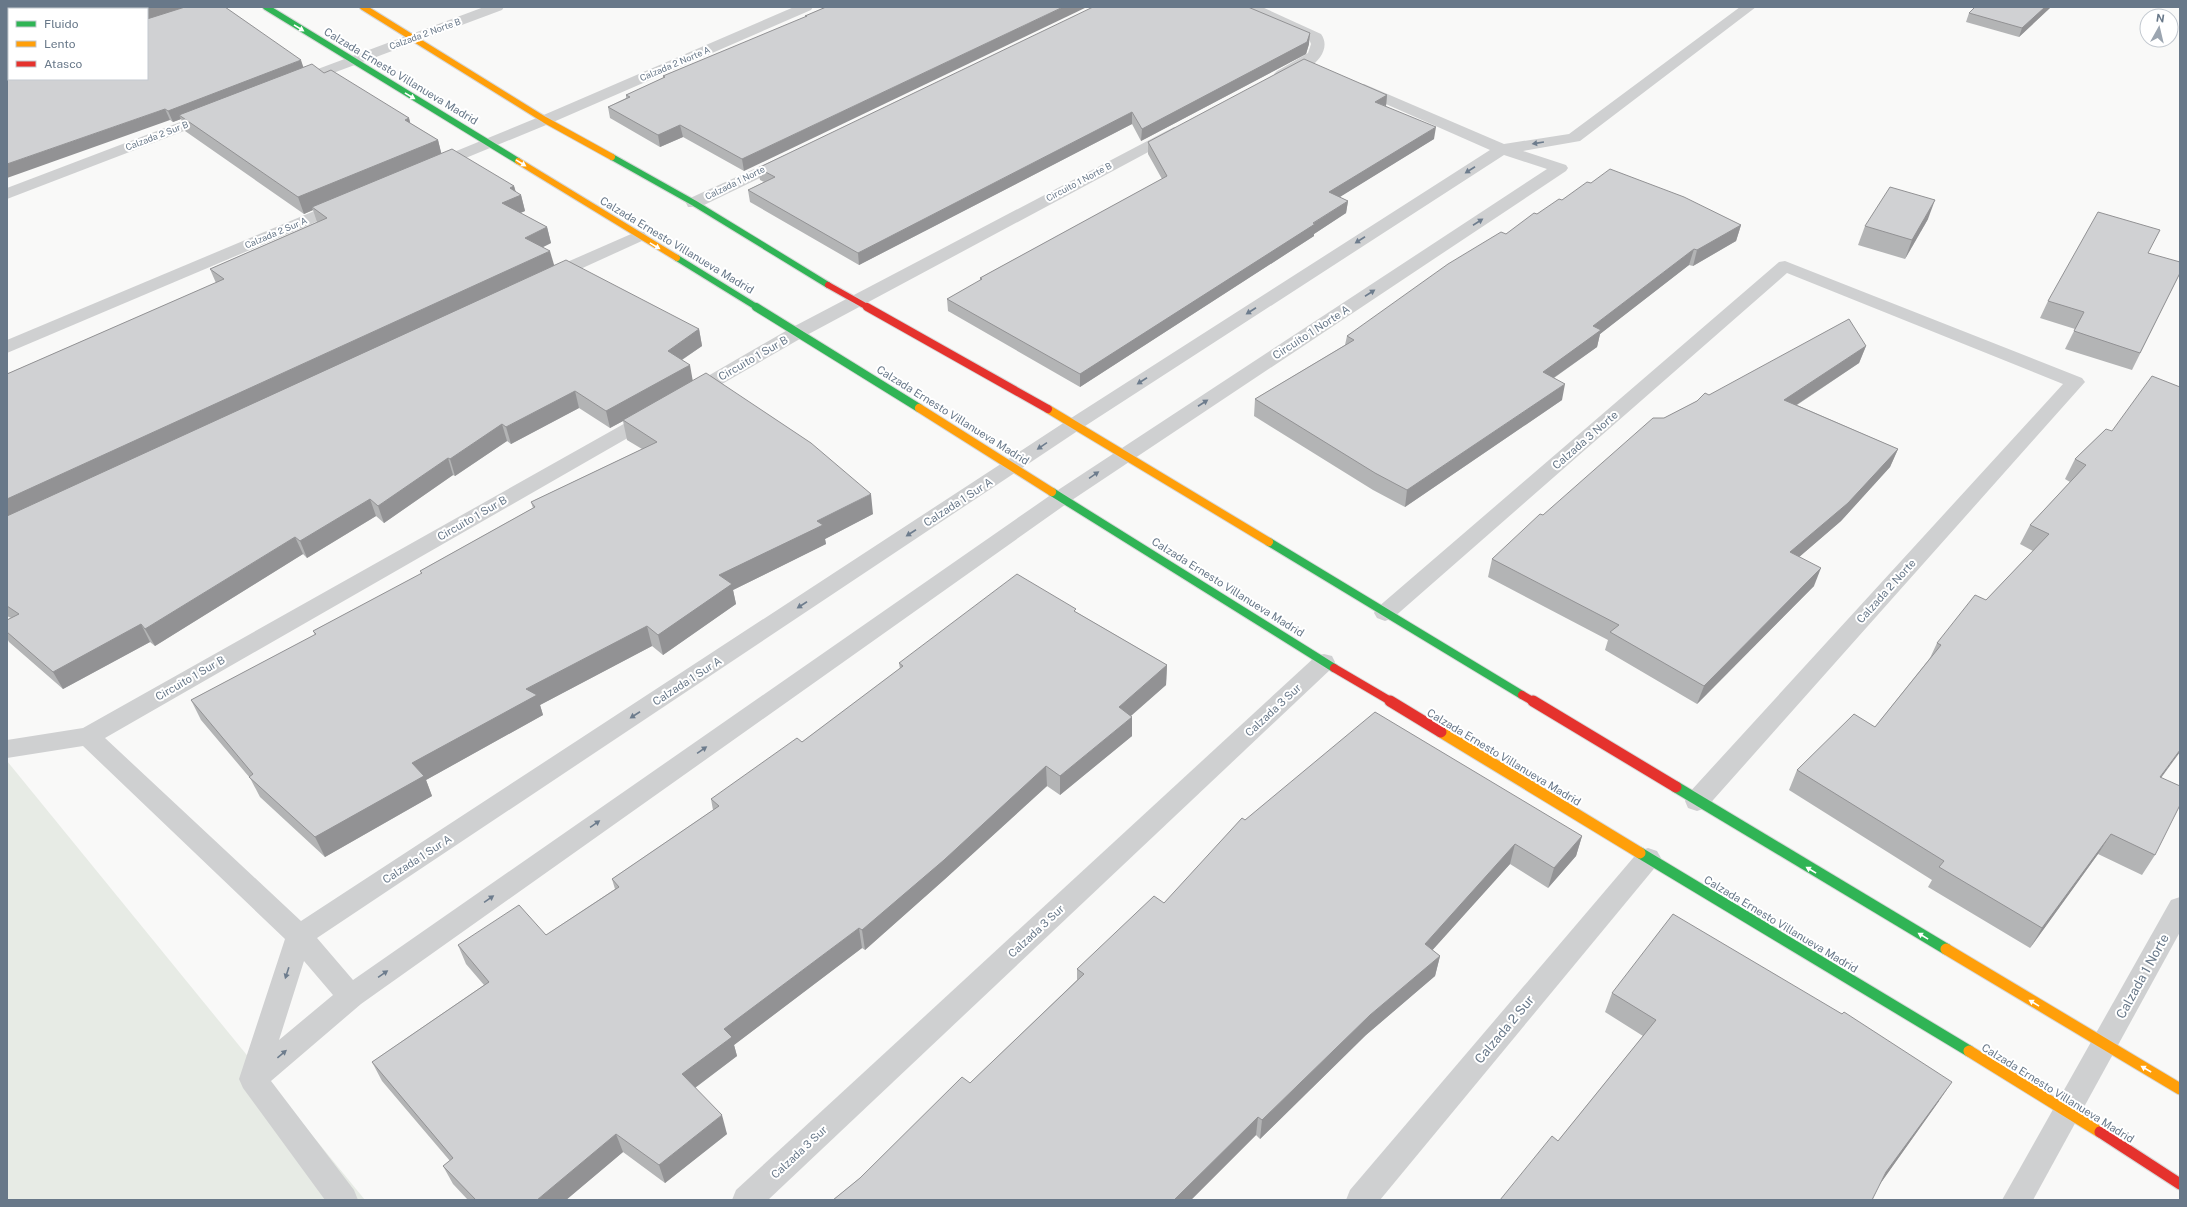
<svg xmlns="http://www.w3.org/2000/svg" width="2187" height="1207" viewBox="0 0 2187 1207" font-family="'Public Sans',sans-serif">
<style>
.green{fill:#e7ebe5}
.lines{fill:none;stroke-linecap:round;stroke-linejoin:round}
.fast-far2-casing{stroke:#d6d7d7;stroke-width:8}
.fast-far1-casing{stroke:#d6d7d7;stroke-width:10}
.fast-casing{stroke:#d6d7d7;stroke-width:13}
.slow-far2-casing{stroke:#d6d7d7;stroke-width:8}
.slow-far1-casing{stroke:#d6d7d7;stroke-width:10}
.slow-casing{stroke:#d6d7d7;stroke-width:13}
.jam-far2-casing{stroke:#d6d7d7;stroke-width:8}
.jam-far1-casing{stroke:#d6d7d7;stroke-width:10}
.jam-casing{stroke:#d6d7d7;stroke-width:13}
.street{fill:#cfd0d1;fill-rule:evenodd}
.fast-far2{stroke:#30b455;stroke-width:6}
.fast-far1{stroke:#30b455;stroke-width:8}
.fast{stroke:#30b455;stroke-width:11}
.slow-far2{stroke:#ff9f0a;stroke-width:6}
.slow-far1{stroke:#ff9f0a;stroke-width:8}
.slow{stroke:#ff9f0a;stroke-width:11}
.jam-far2{stroke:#e5322d;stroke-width:6}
.jam-far1{stroke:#e5322d;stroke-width:8}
.jam{stroke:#e5322d;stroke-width:11}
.wall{fill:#b3b4b5}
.shaded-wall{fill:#929294}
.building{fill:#d0d1d3;stroke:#929294}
.oneway{fill:#fff}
.oneway2{fill:#6d7c8d}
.labels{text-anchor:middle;stroke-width:4;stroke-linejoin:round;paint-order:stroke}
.far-street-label{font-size:9px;fill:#687889;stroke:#fff}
.street-label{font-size:11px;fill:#687889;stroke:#fff}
.near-street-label{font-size:13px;fill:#687889;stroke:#fff}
</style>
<rect width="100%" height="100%" fill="#f9f9f8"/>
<polygon class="green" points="7,761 365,1200 7,1200"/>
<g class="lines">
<defs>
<g id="fast-far2">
<polyline points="266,7 518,161"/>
<polyline points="612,157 694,203 828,285"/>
<polyline points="677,258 758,308"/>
</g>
<g id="fast-far1">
<polyline points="756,307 919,408"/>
<polyline points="1052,492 1334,668"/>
<polyline points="1269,542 1522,695"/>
</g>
<g id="fast">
<polyline points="1676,787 1946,949"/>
<polyline points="1640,853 1969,1051"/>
</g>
<g id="slow-far2">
<polyline points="363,7 545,120 612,157"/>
<polyline points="518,161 677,258"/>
</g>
<g id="slow-far1">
<polyline points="919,408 1052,492"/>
<polyline points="1048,409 1269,542"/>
</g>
<g id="slow">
<polyline points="1441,732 1640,853"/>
<polyline points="1946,949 2180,1089"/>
<polyline points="1969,1051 2100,1132"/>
</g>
<polyline id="jam-far2" points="828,285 869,308"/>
<g id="jam-far1">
<polyline points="867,307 1048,409"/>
<polyline points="1334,668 1392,702"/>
<polyline points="1522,695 1534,702"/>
</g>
<g id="jam">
<polyline points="1390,701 1441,732"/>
<polyline points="1533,701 1676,787"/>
<polyline points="2100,1132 2180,1184"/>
</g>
</defs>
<use href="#fast-far2" class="fast-far2-casing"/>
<use href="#fast-far1" class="fast-far1-casing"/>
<use href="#fast" class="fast-casing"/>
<use href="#slow-far2" class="slow-far2-casing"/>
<use href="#slow-far1" class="slow-far1-casing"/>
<use href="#slow" class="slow-casing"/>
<use href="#jam-far2" class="jam-far2-casing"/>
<use href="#jam-far1" class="jam-far1-casing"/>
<use href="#jam" class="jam-casing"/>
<g class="street">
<polygon points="484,7 504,7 502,10 301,85 291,85 288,82 291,79"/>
<polygon points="794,7 813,7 811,10 551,123 439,169 427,169 425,166 427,163 539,117"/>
<path d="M1243 7H1262L1321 34C1337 56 1295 82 1277 77L1274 74 1277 71 1308 53 1311 44 1309 39 1245 10Z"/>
<path d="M1740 7H1756L1580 141 1523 151 1566 165 1568 168 1566 171 1069 502 361 1004 271 1081 354 1190 358 1200H325L243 1088 239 1079 285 939 83 746 7 758V740L83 728 645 412 652 410 659 412 662 416 659 420 105 738 301 921 1068 420 1490 150 1354 90 1351 87 1354 84H1364L1504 144 1569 134ZM1504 155 1547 169 1055 492 353 980 317 938 1082 428ZM304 961 333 995 279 1040Z"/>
<polygon points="212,110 218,112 220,115 218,118 7,199 7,188"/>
<polygon points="1174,127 1180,129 1182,132 1180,135 805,336 696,399 689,401 682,399 679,395 682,391 791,328"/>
<polygon points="785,155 791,157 793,160 791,163 700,207 688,207 686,203 688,199"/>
<polygon points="343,199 349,200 351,204 349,208 7,353 7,340"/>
<polygon points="638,231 644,232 647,236 644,240 554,281 548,282 542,281 539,277 542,273"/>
<polygon points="1785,261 2082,378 2085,382 1706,808 1697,811 1688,808 1685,801 1688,794 2063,384 1787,273 1393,618 1385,621 1377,618 1374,613 1377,608 1779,262"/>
<polygon points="1324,654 1332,656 1335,662 1332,668 768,1200 732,1200 736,1190 1316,656"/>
<polygon points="1648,848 1657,851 1661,858 1657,865 1380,1200 1346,1200 1350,1190 1639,851"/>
<polygon points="2180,897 2180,932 2033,1200 2002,1200 2171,900"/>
</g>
<use href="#fast-far2" class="fast-far2"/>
<use href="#fast-far1" class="fast-far1"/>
<use href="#fast" class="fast"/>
<use href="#slow-far2" class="slow-far2"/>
<use href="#slow-far1" class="slow-far1"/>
<use href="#slow" class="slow"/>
<use href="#jam-far2" class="jam-far2"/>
<use href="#jam-far1" class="jam-far1"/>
<use href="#jam" class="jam"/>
</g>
<g class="wall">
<polygon points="7,7 303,67 324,73 409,118 410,123 438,140 441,153 514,186 516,192 521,195 525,211 520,213 547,227 551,243 543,247 554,265 699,329 702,346 682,360 693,381 873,514 825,539 826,544 733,590 736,604 663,655 652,646 540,705 543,715 426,780 432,796 325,857 260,797 250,778 201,720 191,700 315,635 313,631 421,574 420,571 533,508 531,502 642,449 627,440 623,421 610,428 579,408 511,444 507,441 455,476 453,475 384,523 376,516 307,558 303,554 155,646 150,642 63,689 9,642 7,638 7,620 11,618 7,616 7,374 216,283 210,269 317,222 313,210 304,214 185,131 181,119 173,122"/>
<polygon points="826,7 744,171 683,137 660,147 610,118 608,107 626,98 626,95 663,78 663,76 806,17 805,16"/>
<polygon points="2051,7 2019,37 1966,22 1969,13"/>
<polygon points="1309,44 1306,54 1141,141 1132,124 859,265 750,202 748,190 764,182 760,180 758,168"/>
<polygon points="1387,95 1386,106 1434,139 1339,197 1348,201 1346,213 1314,234 1314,236 1080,387 948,311 947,299 980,281 980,278 1162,179 1148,154 1148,142"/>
<polygon points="1591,183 1741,225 1736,241 1693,266 1689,265 1600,334 1597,347 1554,378 1562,400 1405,507 1373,490 1254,416 1255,399 1345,345 1347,336 1537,214 1562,200"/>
<polygon points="1928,219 1905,259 1858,245 1865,226"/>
<polygon points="2149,253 2180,273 2132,370 2065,349 2075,329 2040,318 2048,301"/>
<polygon points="1866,346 1859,363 1797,405 1898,449 1890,467 1841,521 1799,557 1814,586 1697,704 1605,650 1608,640 1488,577 1492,559 1543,515 1664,418 1709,395"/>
<polygon points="2106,429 2161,778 2155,855 2142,875 2098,854 2030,948 1928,887 1932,880 1789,790 1797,770 1875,727 1930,658 1937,643 1986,600 2033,551 2020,544 2030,525 2070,482 2065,479 2075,459"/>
<polygon points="1076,612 1167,665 1166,685 1131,716 1132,736 1060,795 1047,786 945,879 865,950 862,948 734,1045 737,1056 695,1088 727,1134 665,1183 623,1152 566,1200 468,1200 453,1184 443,1166 450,1161 382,1081 372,1062 484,985 466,964 458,945 546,935 615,889 612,879 713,810 711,799 802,742 900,669 899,663"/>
<polygon points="1245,820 1582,836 1576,856 1548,888 1510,864 1432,950 1440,956 1435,976 1366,1035 1260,1139 1256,1135 1191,1200 833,1200 860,1178 970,1083 1077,980 1077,969 1164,903"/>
<polygon points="1612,993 1939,1101 1882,1181 1558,1141 1643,1036 1605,1012"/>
</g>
<g class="shaded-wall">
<polygon points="149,7 186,7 147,20 147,9 143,9"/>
<polygon points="1063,7 1087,7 744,171 742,159"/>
<polygon points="2045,7 2051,7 2019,37 2022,28"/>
<polygon points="1310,33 1309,44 1306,54 1141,141 1142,129"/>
<polygon points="301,60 305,72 179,115 181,119 173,122 168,111"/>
<polygon points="1387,95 1386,106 1375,102"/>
<polygon points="165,109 170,120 7,178 7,164"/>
<polygon points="1132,112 1132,124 859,265 858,253"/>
<polygon points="409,118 413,134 405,120"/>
<polygon points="680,125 683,137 660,147 658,135"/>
<polygon points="1436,127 1434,139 1327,205 1329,192"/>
<polygon points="438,140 442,156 312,207 313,210 304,214 298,197"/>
<polygon points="514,186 517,197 521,195 525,211 506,219 502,203 510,188"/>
<polygon points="1935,200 1928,219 1905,259 1912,240"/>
<polygon points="1348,201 1346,213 1314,234 1314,236 1080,387 1080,374"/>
<polygon points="1741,225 1736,241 1693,266 1697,250"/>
<polygon points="547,227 551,243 529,254 525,238"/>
<polygon points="1694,249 1689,265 1600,334 1597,347 1539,388 1543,372 1593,326"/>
<polygon points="550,251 555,268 7,520 7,499"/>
<polygon points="699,329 702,346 671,367 668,351"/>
<polygon points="1866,346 1859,363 1778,417 1784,400"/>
<polygon points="690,365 693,382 623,420 623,421 610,428 606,411"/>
<polygon points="1565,384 1562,400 1405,507 1407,490"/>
<polygon points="575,391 579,408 511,444 506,427"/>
<polygon points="502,424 507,441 455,476 450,459"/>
<polygon points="1898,449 1890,467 1841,521 1784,570 1790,552"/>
<polygon points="448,458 453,475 384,523 378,506"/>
<polygon points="871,494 873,514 825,539 826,544 733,590 736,604 663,655 658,635 719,575 817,521"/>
<polygon points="370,499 376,516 307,558 300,541"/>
<polygon points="295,537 303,554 155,646 145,629"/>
<polygon points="1821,568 1814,586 1697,704 1704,686"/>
<polygon points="141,624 150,642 63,689 53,672"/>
<polygon points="647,626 652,646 540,705 543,715 426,780 432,796 325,857 315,837 412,763 526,689"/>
<polygon points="1167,665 1166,685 1118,727 1119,707"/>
<polygon points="1132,717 1132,736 1060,795 1060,776"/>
<polygon points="2180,750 2180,752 2147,797 2160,777"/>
<polygon points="1046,766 1047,786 945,879 865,950 862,930"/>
<polygon points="2111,834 2098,854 2030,948 2042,928"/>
<polygon points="1582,836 1576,856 1548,888 1554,868"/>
<polygon points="1515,844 1510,864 1420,964 1425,944"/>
<polygon points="859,928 862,948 734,1045 737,1056 688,1093 682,1074 724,1029"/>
<polygon points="1440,956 1435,976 1366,1035 1260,1139 1262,1120 1370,1015"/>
<polygon points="1952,1082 1939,1101 1875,1191 1886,1172"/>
<polygon points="722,1115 727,1134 665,1183 659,1165"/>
<polygon points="1258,1117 1256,1135 1191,1200 1174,1200"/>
<polygon points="616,1134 623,1152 566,1200 537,1200"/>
</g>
<g class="building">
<polygon points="7,7 149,7 143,9 9,9 9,79 147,79 147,19 185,7 225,7 301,60 168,111 165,109 7,164"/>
<polygon points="826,7 1063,7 742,159 680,125 658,135 608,107 630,97 626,95 665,77 663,76 807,16 805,16"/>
<polygon points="1093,7 1248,7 1310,33 1307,42 1142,129 1132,112 858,253 748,190 775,177 758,168"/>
<polygon points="1975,7 2045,7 2022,28 1969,13"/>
<polygon points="1304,59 1387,95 1375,102 1436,127 1329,192 1348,201 1313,223 1315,224 1080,374 947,299 982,279 980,278 1167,176 1148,142"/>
<polygon points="312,64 324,73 331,70 409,118 405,120 438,140 298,197 179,115"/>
<polygon points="452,149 514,186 510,188 521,195 502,203 547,227 525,238 550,251 7,499 7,374 224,279 210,269 327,218 312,207"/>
<polygon points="1610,169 1684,197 1741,225 1697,250 1694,249 1593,326 1601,330 1543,372 1565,384 1407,490 1375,473 1255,399 1354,340 1347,336 1448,264 1501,232 1506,234 1534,213 1537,214 1559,199 1562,200 1587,182 1591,183"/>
<polygon points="1890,187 1935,200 1912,240 1865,226"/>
<polygon points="2098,212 2160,230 2148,253 2180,262 2180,273 2140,353 2074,331 2084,312 2048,301"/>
<polygon points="566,260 699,329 668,351 690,365 606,411 575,391 506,427 502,424 450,459 448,458 378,506 370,499 300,541 295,537 145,629 141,624 53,672 7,632 7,620 19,614 7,606 7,516"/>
<polygon points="1849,319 1866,346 1784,400 1898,449 1848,503 1790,552 1821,568 1704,686 1610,632 1619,625 1492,559 1540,514 1543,515 1653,418 1664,418 1697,401 1705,393 1709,395"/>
<polygon points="706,373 811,443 871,494 817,521 823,525 719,575 732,584 658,635 647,626 526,689 537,695 412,763 424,776 315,837 249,777 253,774 191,700 316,634 313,631 422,573 420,571 535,507 531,502 657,442 623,420"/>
<polygon points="2152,376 2180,387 2180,750 2160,777 2180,786 2180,805 2155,855 2111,834 2042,928 1939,867 1944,861 1797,770 1854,714 1875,727 1941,645 1937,643 1975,595 1986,600 2049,534 2030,525 2086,465 2075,459 2106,429 2112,431"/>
<polygon points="1017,574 1076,609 1074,611 1167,665 1119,707 1132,717 1060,776 1046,766 944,860 862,930 859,928 724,1029 732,1037 682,1074 722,1115 659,1165 616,1134 537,1200 476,1200 443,1166 453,1158 372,1062 489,982 458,945 519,905 546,935 619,887 612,879 719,806 711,799 797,738 802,742 903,666 899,663"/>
<polygon points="1375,712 1582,836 1554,868 1515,844 1425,944 1440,956 1370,1015 1262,1120 1258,1117 1174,1200 833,1200 860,1178 962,1077 970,1083 1084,974 1077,969 1154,896 1164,903 1242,818 1245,820"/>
<polygon points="1673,914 1842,1014 1844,1012 1952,1082 1886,1172 1872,1200 1500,1200 1552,1136 1558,1141 1656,1020 1612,993"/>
</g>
<defs><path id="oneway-solid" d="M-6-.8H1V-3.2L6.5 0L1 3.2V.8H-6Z"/></defs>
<g class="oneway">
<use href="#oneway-solid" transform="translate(299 28) rotate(32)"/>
<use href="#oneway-solid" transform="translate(410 96) rotate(31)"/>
<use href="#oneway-solid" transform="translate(521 163) rotate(32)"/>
<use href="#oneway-solid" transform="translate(655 246) rotate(31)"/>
<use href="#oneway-solid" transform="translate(1811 870) rotate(-149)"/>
<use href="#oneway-solid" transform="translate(1923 936) rotate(-149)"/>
<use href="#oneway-solid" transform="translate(2034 1003) rotate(-149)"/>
<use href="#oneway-solid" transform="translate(2146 1069) rotate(-150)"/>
</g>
<g class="oneway2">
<use href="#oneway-solid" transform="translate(1538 143) rotate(171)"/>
<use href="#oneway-solid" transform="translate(1470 170) rotate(147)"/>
<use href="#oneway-solid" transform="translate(1478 222) rotate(-33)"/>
<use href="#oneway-solid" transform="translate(1360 240) rotate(147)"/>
<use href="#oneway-solid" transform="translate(1370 293) rotate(-33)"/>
<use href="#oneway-solid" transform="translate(1251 311) rotate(147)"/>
<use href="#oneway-solid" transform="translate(1142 381) rotate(147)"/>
<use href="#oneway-solid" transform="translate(1203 403) rotate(-33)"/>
<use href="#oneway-solid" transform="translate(1042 446) rotate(146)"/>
<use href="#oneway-solid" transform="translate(1094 475) rotate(-34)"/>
<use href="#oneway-solid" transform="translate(911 533) rotate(147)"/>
<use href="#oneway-solid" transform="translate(802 605) rotate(147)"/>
<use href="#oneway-solid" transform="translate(635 715) rotate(147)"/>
<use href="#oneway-solid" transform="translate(702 750) rotate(-35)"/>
<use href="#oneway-solid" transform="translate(595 824) rotate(-35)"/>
<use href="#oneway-solid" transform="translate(489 899) rotate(-35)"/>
<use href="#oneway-solid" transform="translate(287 973) rotate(108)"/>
<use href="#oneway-solid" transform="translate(383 974) rotate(-35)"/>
<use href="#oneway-solid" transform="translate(282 1054) rotate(-40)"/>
</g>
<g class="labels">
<g class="far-street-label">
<text transform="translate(425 34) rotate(-20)" y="3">Calzada 2 Norte B</text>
<text transform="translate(675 64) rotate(-23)" y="3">Calzada 2 Norte A</text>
<text transform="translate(157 136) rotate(-21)" y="3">Calzada 2 Sur B</text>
<text transform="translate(1079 182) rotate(-28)" y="3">Circuito 1 Norte B</text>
<text transform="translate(735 183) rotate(-26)" y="3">Calzada 1 Norte</text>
<text transform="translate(276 233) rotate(-23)" y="3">Calzada 2 Sur A</text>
</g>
<g class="street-label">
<text transform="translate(401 76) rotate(31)" y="4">Calzada Ernesto Villanueva Madrid</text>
<text transform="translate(677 245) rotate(31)" y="4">Calzada Ernesto Villanueva Madrid</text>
<text transform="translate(1311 332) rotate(-33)" y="4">Circuito 1 Norte A</text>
<text transform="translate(753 358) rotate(-30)" y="4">Circuito 1 Sur B</text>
<text transform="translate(953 415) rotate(32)" y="4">Calzada Ernesto Villanueva Madrid</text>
<text transform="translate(1585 440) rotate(-41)" y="4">Calzada 3 Norte</text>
<text transform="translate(958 502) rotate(-33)" y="4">Calzada 1 Sur A</text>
<text transform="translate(472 518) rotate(-30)" y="4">Circuito 1 Sur B</text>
<text transform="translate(1228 587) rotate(32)" y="4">Calzada Ernesto Villanueva Madrid</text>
<text transform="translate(1886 591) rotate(-48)" y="4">Calzada 2 Norte</text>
<text transform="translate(190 678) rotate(-30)" y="4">Circuito 1 Sur B</text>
<text transform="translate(687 681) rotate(-33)" y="4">Calzada 1 Sur A</text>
<text transform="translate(1273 710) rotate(-43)" y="4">Calzada 3 Sur</text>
<text transform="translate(1504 757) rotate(31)" y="4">Calzada Ernesto Villanueva Madrid</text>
<text transform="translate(417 859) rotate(-33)" y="4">Calzada 1 Sur A</text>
<text transform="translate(1781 924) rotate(31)" y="4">Calzada Ernesto Villanueva Madrid</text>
<text transform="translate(1036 931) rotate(-43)" y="4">Calzada 3 Sur</text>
<text transform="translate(2058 1093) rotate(32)" y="4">Calzada Ernesto Villanueva Madrid</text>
<text transform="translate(799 1152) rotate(-43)" y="4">Calzada 3 Sur</text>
</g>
<g class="near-street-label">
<text transform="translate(2142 976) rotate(-61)" y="5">Calzada 1 Norte</text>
<text transform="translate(1504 1029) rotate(-50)" y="5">Calzada 2 Sur</text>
</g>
</g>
<rect width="2187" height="1207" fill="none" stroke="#687889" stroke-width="16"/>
<rect x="8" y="8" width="140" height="72" fill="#ffffff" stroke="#c3c9d0"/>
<rect x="16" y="21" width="20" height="6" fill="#30b455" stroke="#c3c9d0"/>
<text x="44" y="28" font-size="12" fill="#687889">Fluido</text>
<rect x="16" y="41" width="20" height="6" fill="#ff9f0a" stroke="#c3c9d0"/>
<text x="44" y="48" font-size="12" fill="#687889">Lento</text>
<rect x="16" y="61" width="20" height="6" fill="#e5322d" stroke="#c3c9d0"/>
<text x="44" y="68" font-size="12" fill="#687889">Atasco</text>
<g transform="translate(2159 28) rotate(8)"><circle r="19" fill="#ffffff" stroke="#c3c9d0"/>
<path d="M0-3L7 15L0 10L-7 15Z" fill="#9ba5b0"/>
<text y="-6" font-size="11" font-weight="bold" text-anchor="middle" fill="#687889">N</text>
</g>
</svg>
